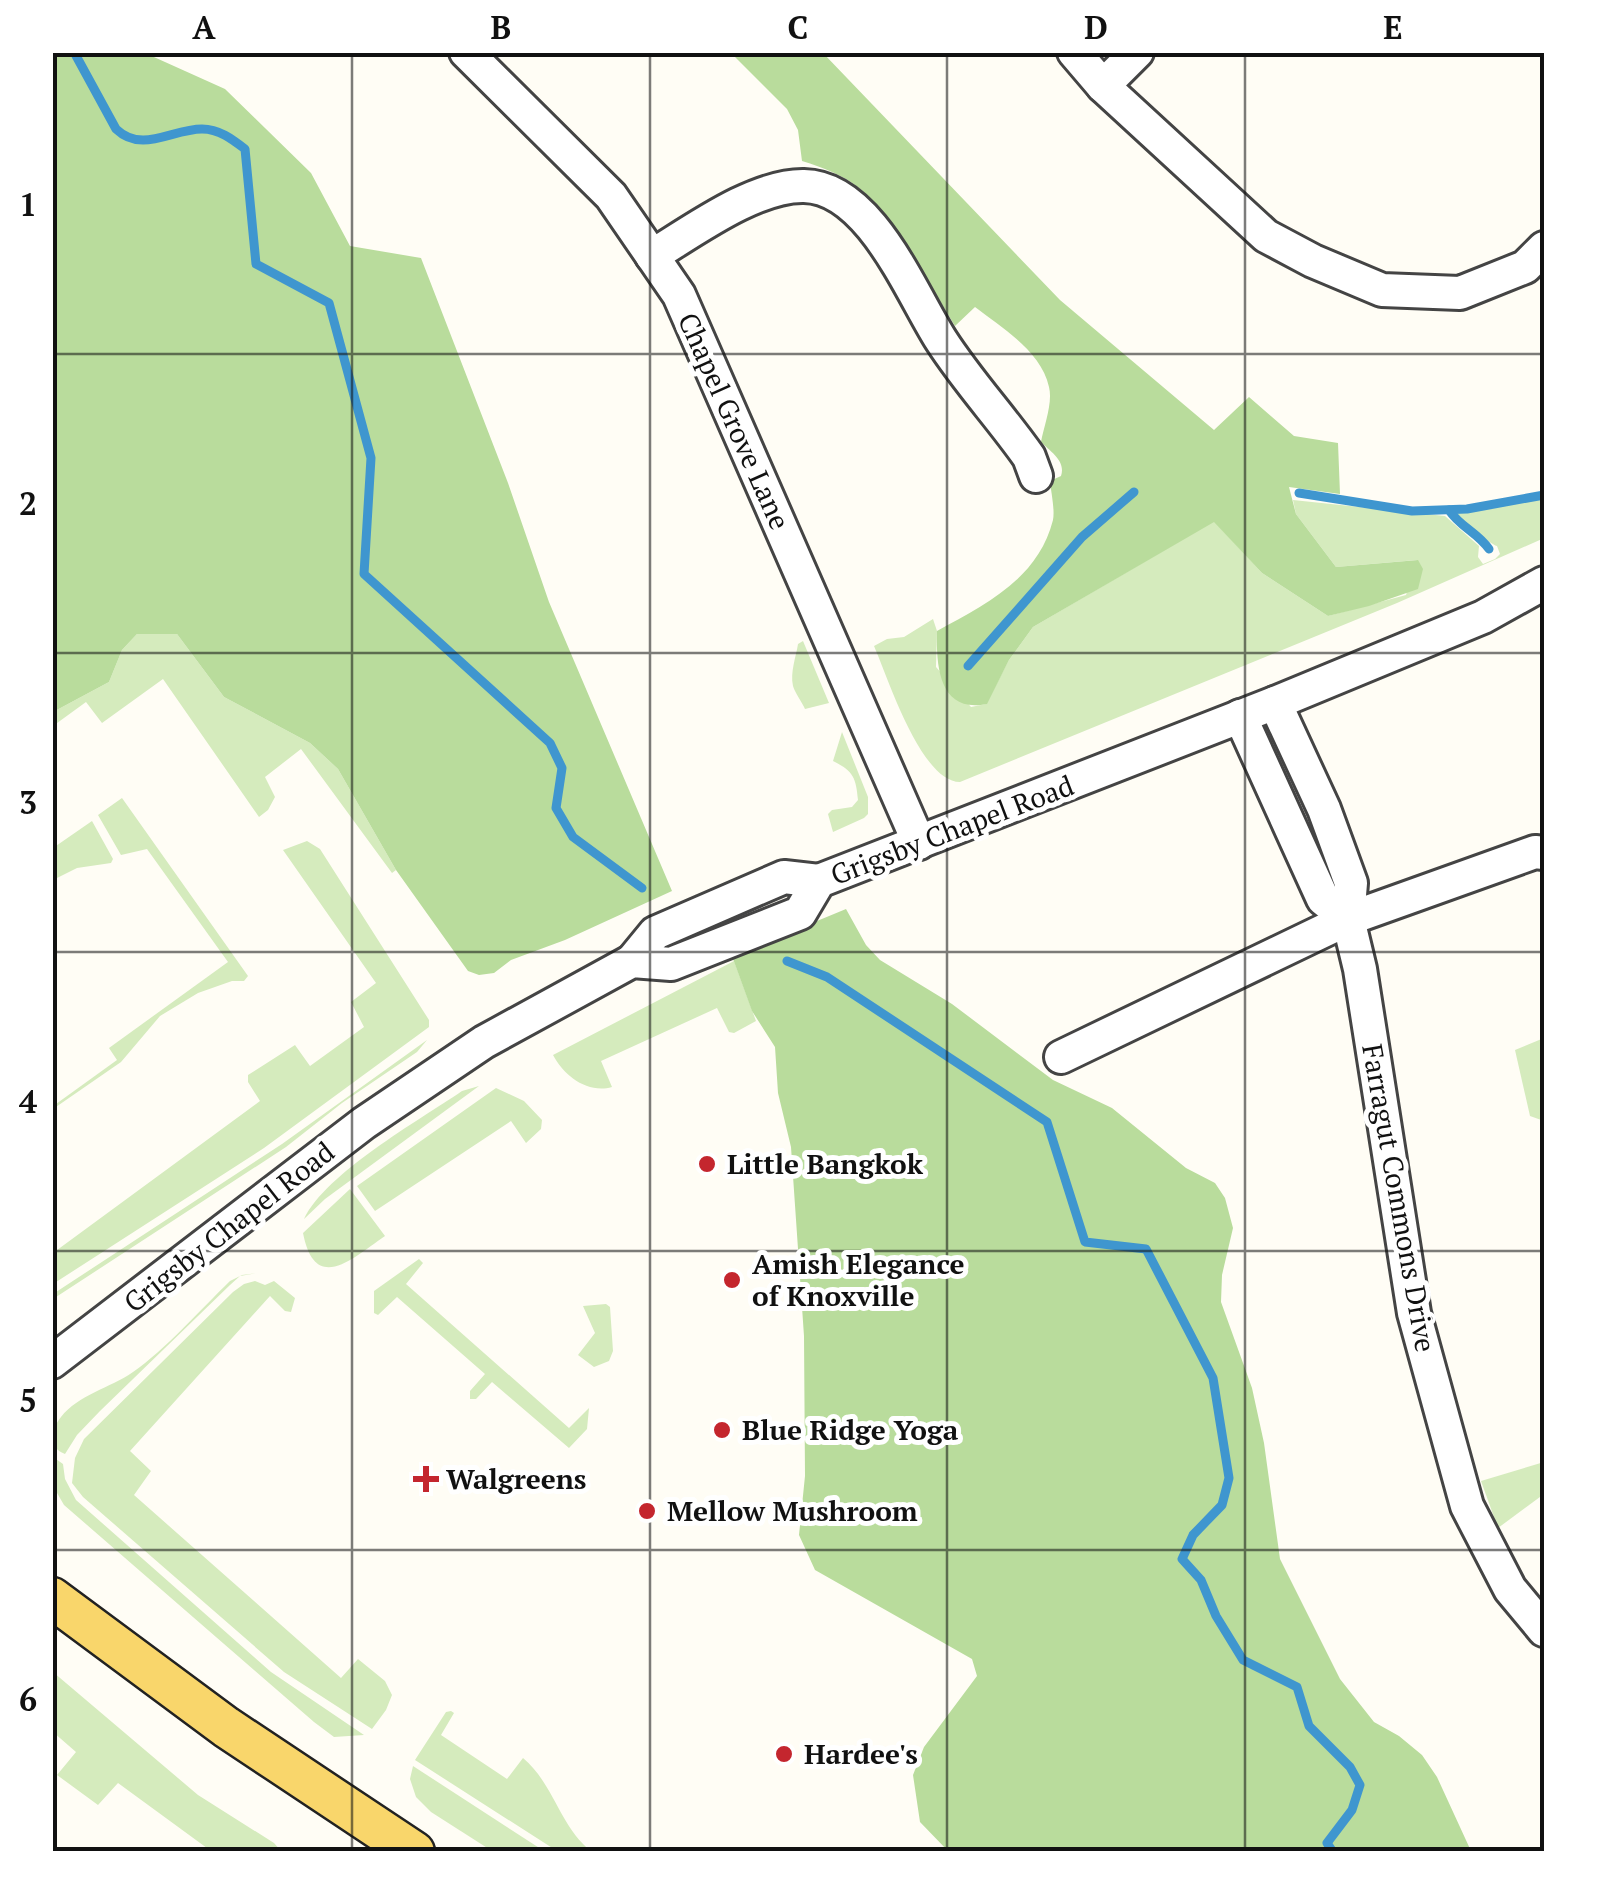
<svg xmlns="http://www.w3.org/2000/svg" width="1597" height="1904" viewBox="0 0 1597 1904" font-family="'PT Serif',serif">
<style>
.green{fill:#d5ebbd}
.forest{fill:#b9dc9c}
.lines{fill:none;stroke-linecap:round;stroke-linejoin:round}
.stream{stroke:#3f96cf;stroke-width:9}
.minor-casing{stroke:#444;stroke-width:38}
.major-casing{stroke:#222;stroke-width:45}
.minor{stroke:#fff;stroke-width:32}
.major{stroke:#f9d66b;stroke-width:40}
.grid{fill:none;stroke:#111;stroke-width:2.5;stroke-opacity:0.55}
.poi-dot{fill:#c4262e;stroke:#fff;stroke-width:4}
.labels{text-anchor:middle;stroke-width:10;stroke-linejoin:round;paint-order:stroke}
.street-label{font-size:28px;fill:#111;stroke:#fff}
.poi-label{font-size:28px;font-weight:bold;fill:#111;stroke:#fff;text-anchor:start}
.neatline{fill:none;stroke:#111;stroke-width:4}
.grid-label{font-size:32px;text-anchor:middle;font-weight:bold;fill:#111}
</style>
<rect width="100%" height="100%" fill="#fffdf5"/>
<g class="green">
<path d="M1544 499 1542 539 1397 603 960 782C921 782 888 678 874 646L887 639 904 637 933 619 937 631 936 667 971 707 986 704 1009 660 1033 627 1214 521 1262 573 1328 616 1406 595 1417 560 1336 567 1296 514 1293 500 1445 516 1479 546 1478 557 1483 564 1495 559 1500 554 1497 546C1490 544 1460 520 1454 513Z"/>
<polygon points="137,634 177,634 224,697 310,743 338,769 396,870 392,873 301,749 265,777 275,797 268,810 259,817 163,679 102,723 86,702 53,726 53,712 109,682 122,650"/>
<path d="M803 641 829 703 805 709C802 702 795 693 793 686 790 672 796 657 798 644Z"/>
<path d="M842 732 868 797V814L864 818 833 832 828 814 832 810 852 807 858 800C856 777 853 771 833 761Z"/>
<polygon points="122,798 248,976 244,981 232,981 198,993 160,1016 121,1062 53,1109 53,1101 56,1104 117,1060 109,1048 228,962 147,849 121,855 98,815"/>
<polygon points="92,821 113,859 111,863 77,868 53,880 53,848"/>
<polygon points="307,841 320,849 429,1020 429,1027 264,1148 53,1284 53,1253 260,1101 248,1082 248,1075 295,1045 310,1066 364,1027 351,1002 376,983 283,850"/>
<path d="M734 961 756 1021 734 1033 729 1032 717 1008 601 1061 612 1087C588 1094 564 1076 553 1055Z"/>
<polygon points="1544,1038 1544,1121 1530,1116 1515,1050"/>
<polygon points="427,1040 417,1052 342,1103 286,1147 53,1299 53,1294 282,1144"/>
<path d="M479 1086 325 1199 304 1219C326 1173 418 1121 462 1091Z"/>
<polygon points="496,1088 524,1101 542,1120 541,1129 526,1143 511,1121 375,1211 357,1186"/>
<path d="M350 1189 385 1236C353 1258 315 1295 303 1233Z"/>
<polygon points="419,1259 423,1263 406,1284 569,1428 589,1408 587,1429 569,1448 492,1382 476,1399 470,1399 470,1391 485,1374 397,1297 378,1315 374,1313 374,1291"/>
<path d="M257 1273 240 1276 230 1285 100 1411 77 1435 65 1454C47 1447 50 1431 61 1417 78 1395 110 1388 133 1372 165 1350 201 1309 230 1281L242 1275Z"/>
<polygon points="255,1281 265,1285 274,1281 295,1298 291,1312 285,1311 270,1296 130,1451 151,1471 134,1495 341,1678 358,1659 385,1681 392,1695 386,1710 372,1729 284,1672 83,1497 72,1483 75,1458 84,1439 233,1292 244,1284"/>
<polygon points="606,1304 610,1307 613,1351 609,1361 594,1367 578,1355 595,1333 583,1306"/>
<polygon points="53,1457 63,1464 65,1479 76,1500 271,1672 364,1735 334,1737 314,1722 64,1505 53,1486"/>
<polygon points="1544,1462 1544,1494 1498,1528 1481,1481"/>
<polygon points="53,1672 198,1795 274,1843 281,1851 211,1851 118,1783 98,1805 57,1775 76,1752 53,1732"/>
<path d="M451 1711 454 1713 441 1735 507 1779 523 1758C554 1784 560 1827 591 1851H557L415 1760 446 1712Z"/>
<polygon points="413,1766 544,1851 492,1851 431,1812 416,1797 410,1779"/>
</g>
<g class="forest">
<polygon points="53,52 145,53 225,89 311,173 350,246 421,258 508,483 549,602 672,891 565,940 511,960 494,973 479,975 468,971 396,870 338,769 310,743 224,697 177,634 137,634 122,650 109,682 53,712"/>
<path d="M731 53H823L1060 300 1214 430 1249 397 1294 436 1338 443 1340 494 1289 487 1296 514 1336 567 1418 560 1423 569 1418 589 1369 606 1328 616 1262 573 1214 522 1033 627 1009 660 987 704C939 714 936 666 937 631 986 604 1038 579 1053 520 1055 509 1051 492 1050 481L1061 476C1066 461 1051 452 1041 442 1044 426 1053 403 1049 387 1041 351 1002 328 975 307L955 326C931 288 893 214 859 188 841 174 824 168 802 161L798 130 787 109Z"/>
<polygon points="846,909 866,945 880,960 952,1004 1053,1080 1112,1108 1186,1168 1215,1183 1225,1198 1233,1228 1222,1275 1221,1302 1252,1388 1264,1443 1280,1559 1340,1679 1374,1722 1399,1736 1422,1755 1437,1777 1471,1851 948,1851 920,1822 913,1775 924,1747 977,1676 972,1659 815,1570 799,1535 805,1476 804,1336 791,1147 778,1093 775,1047 752,1011 732,956"/>
</g>
<g class="lines">
<g class="stream">
<path d="M74 52 116 129C142 154 172 129 202 129 219 129 232 139 245 149L256 264 329 303 371 458 364 574 550 743 562 768 556 808 573 837 642 888"/>
<polyline points="1299,493 1412,511 1467,509 1544,495"/>
<path d="M1449 510C1460 527 1477 532 1489 549"/>
<polyline points="968,666 1082,537 1134,492"/>
<polyline points="787,961 827,977 1047,1122 1085,1242 1146,1249 1213,1378 1229,1478 1222,1505 1193,1535 1182,1559 1201,1580 1216,1616 1243,1660 1297,1687 1309,1726 1350,1767 1360,1785 1352,1810 1327,1843 1333,1852"/>
</g>
<defs>
<g id="minor">
<polyline points="466,52 611,196 679,295 919,843"/>
<polyline points="1074,52 1103,86 1266,236 1313,261 1382,290 1460,293 1525,267 1544,248"/>
<polyline points="1103,86 1137,52"/>
<path d="M652 256C693 231 755 185 804 186 870 187 911 293 941 340 968 382 1001 417 1029 457L1036 476"/>
<polyline points="1275,703 1324,809 1351,883 1348,919 1360,969 1414,1313 1467,1506 1510,1589 1544,1630"/>
<polyline points="1240,716 1323,899 1348,919"/>
<polyline points="632,961 655,933 784,877 819,881"/>
<polyline points="1061,1057 1348,919 1535,852 1544,853"/>
<polyline points="52,1362 364,1123 484,1042 632,961 671,964 800,913 819,881 1275,703 1483,617 1544,583"/>
</g>
<polyline id="major" points="52,1598 226,1727 414,1852"/>
</defs>
<use href="#minor" class="minor-casing"/>
<use href="#major" class="major-casing"/>
<use href="#minor" class="minor"/>
<use href="#major" class="major"/>
</g>
<path class="grid" d="M352 52V1852M650 52V1852M947 52V1852M1245 52V1852M52 354H1544M52 653H1544M52 952H1544M52 1251H1544M52 1550H1544"/>
<g class="poi-dot">
<circle cx="707" cy="1164" r="10"/>
<circle cx="732" cy="1280" r="10"/>
<circle cx="722" cy="1430" r="10"/>
<path d="M421 1464h10v10h10v10h-10v10h-10v-10h-10v-10h10z"/>
<circle cx="647" cy="1511" r="10"/>
<circle cx="784" cy="1754" r="10"/>
</g>
<g class="labels">
<g class="street-label">
<text transform="translate(734 421) rotate(66)" y="10">Chapel Grove Lane</text>
<text transform="translate(952 830) rotate(-21)" y="10">Grigsby Chapel Road</text>
<text transform="translate(1399 1198) rotate(80)" y="10">Farragut Commons Drive</text>
<text transform="translate(229 1227) rotate(-38)" y="10">Grigsby Chapel Road</text>
</g>
<g class="poi-label">
<text x="727" y="1174">Little Bangkok</text>
<text x="752" y="1274">Amish Elegance<tspan x="752" dy="32">of Knoxville</tspan></text>
<text x="742" y="1440">Blue Ridge Yoga</text>
<text x="446" y="1489">Walgreens</text>
<text x="667" y="1521">Mellow Mushroom</text>
<text x="804" y="1764">Hardee's</text>
</g>
</g>
<rect width="1597" height="1904" fill="none" stroke="#ffffff" stroke-width="110"/>
<rect x="55" y="55" width="1487" height="1794" class="neatline"/>
<g class="grid-label">
<text x="204" y="39">A</text>
<text x="501" y="39">B</text>
<text x="798" y="39">C</text>
<text x="1096" y="39">D</text>
<text x="1393" y="39">E</text>
<text x="28" y="216">1</text>
<text x="28" y="515">2</text>
<text x="28" y="814">3</text>
<text x="28" y="1113">4</text>
<text x="28" y="1412">5</text>
<text x="28" y="1711">6</text>
</g>
</svg>
